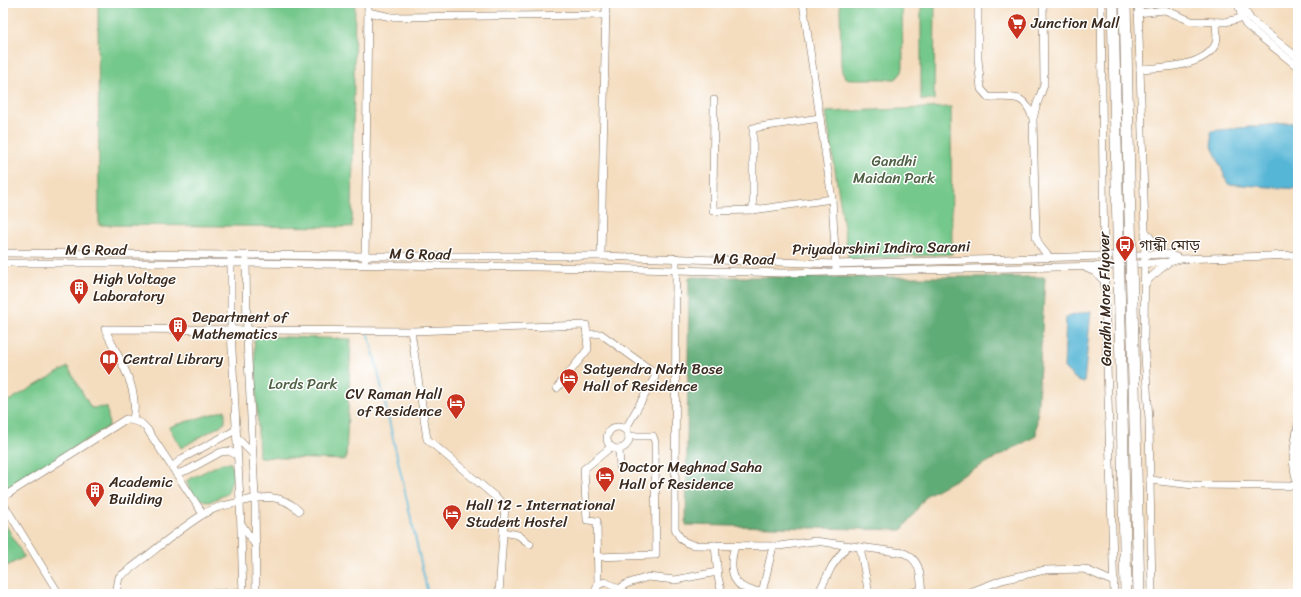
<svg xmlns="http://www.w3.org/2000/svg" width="1301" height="597" viewBox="0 0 1301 597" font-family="Sriracha,'Noto Sans Bengali',sans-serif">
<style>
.green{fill:#75c88b;stroke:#587954}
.forest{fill:#60ac77;stroke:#4e6b4a}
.water{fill:#57b6d6;stroke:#49707a}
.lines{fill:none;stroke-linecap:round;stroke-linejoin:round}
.stream{stroke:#57b6d6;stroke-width:2}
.minor-casing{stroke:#7c6956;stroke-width:8}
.highway-casing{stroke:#7c6956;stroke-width:12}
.minor{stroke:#fff;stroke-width:7}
.highway{stroke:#fff;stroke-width:11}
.highway-bridge-casing{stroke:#7c6956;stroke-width:12;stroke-linecap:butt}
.highway-bridge{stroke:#fff;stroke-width:11}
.labels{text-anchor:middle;stroke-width:3;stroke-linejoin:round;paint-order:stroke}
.poi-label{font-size:15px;fill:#3b2a1e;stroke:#fff;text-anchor:start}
.park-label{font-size:15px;fill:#4f6144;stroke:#fff}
.street-label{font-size:15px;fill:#3b2a1e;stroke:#fff}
</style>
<rect width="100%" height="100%" fill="#fff"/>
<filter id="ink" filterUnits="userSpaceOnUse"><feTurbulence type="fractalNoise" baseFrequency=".025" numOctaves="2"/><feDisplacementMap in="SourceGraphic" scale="8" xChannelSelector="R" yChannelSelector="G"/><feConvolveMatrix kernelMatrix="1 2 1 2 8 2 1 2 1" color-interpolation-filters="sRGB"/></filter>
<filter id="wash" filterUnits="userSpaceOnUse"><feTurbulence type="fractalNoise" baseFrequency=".012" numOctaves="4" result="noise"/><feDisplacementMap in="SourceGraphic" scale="16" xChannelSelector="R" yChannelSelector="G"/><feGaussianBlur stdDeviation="0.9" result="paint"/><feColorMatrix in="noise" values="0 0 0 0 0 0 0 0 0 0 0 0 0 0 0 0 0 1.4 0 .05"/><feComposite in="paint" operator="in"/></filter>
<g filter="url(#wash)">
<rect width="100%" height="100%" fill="#f4ddbf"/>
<g class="green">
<polygon points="98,3 355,3 352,227 99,225"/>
<polygon points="840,3 902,3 903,67 902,72 896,79 849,79 845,77 842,72 841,66"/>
<polygon points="921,3 935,3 934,100 921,100"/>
<polygon points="951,107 952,254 849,260 826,112"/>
<polygon points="254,336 351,339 346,460 259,457"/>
<polygon points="68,367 91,408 107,407 109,426 3,492 3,404"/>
<polygon points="225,410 225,423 181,448 169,427"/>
<polygon points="222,463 231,463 234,475 227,494 209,502 194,497 186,481"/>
<polygon points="3,520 24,557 3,568"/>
</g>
<polygon class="forest" points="689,277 1045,277 1036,436 927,495 902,530 686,525"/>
<g class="water">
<polygon points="1298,122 1298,189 1228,184 1212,146 1211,131"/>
<polygon points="1091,311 1084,383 1078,381 1064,368 1066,317"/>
</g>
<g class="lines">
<polyline class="stream" points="368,332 376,363 428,594"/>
</g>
</g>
<g filter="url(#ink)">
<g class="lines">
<defs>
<g id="minor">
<polyline points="803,3 832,199 836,268"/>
<path d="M978 3V59L981 89 988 97C1013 99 1024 91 1033 119L1036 237 1040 246 1049 257"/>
<polyline points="1101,3 1104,266 1114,594"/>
<polyline points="1138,3 1145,230 1144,340 1149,420 1152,594"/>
<polyline points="1238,3 1242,18 1246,25 1298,67"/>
<polyline points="1245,3 1246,12 1251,20 1298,58"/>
<polyline points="368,12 391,17 606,15"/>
<polyline points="1138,13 1165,10 1191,21 1225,22 1242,18"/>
<path d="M1140 69C1161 68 1206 67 1216 43 1218 37 1216 28 1216 22"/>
<polyline points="714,100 713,211 753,210"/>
<path d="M1034 116C1035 105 1041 96 1044 84L1043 3"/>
<polyline points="820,118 753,128 753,210 832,199"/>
<polyline points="1145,231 1163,254"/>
<polyline points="3,253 365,256 601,256 836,264 1169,254 1180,259"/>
<polyline points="601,256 606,3"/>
<polyline points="246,258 247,339 255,497 256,594"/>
<path d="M676 258 675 528C679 538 683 543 694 545L779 546 815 541 904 553C922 561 920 576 922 594"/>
<polyline points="231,259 231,331 240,501 243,594"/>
<polyline points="365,259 368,3"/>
<polyline points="3,263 246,263 601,268 783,273 1104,266 1169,262 1180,259 1298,255"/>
<polyline points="1086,268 1095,272 1105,282"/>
<polyline points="1145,285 1150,278 1169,262"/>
<polyline points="411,331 427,439 505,505 499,594"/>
<polyline points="587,334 601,334 655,373 655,377 625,430"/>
<path d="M133 420C140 386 118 359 105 329L411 331 586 325 588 349 557 388"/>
<path d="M1298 425C1294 446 1290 463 1298 484"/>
<circle cx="618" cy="438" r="11"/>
<polyline points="237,438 252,453"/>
<polyline points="619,449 620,467"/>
<polyline points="172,467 183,458 234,431 236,427"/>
<polyline points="176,474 188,470 221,452 229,451 237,455"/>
<polyline points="1150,480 1193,485 1291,486 1298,484"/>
<polyline points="3,497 126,419 141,423 147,429 203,514"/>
<polyline points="3,503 59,594"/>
<polyline points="242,525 256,546"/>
<polyline points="503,532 518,535 530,544"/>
<polyline points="715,545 718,577 722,594"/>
<path d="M735 546C730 560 729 583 747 589 753 591 760 591 765 594"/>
<polyline points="860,547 869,594"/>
<polyline points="597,557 656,555 655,442 653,436 629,436"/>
<polyline points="598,585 597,521 587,520 584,469 611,447"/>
<polyline points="762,593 773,546"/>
<path d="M116 594 119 577C146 558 175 532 202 515 214 507 227 505 240 502 262 496 281 493 299 511"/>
<polyline points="202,594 243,592"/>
<polyline points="594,594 598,585 605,582 619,589 626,584 648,577 675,580 717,572"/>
<polyline points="818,594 832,566 847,546"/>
<polyline points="905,594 922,590"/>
<polyline points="965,594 1002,580 1045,570 1084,569 1114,582"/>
</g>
<polyline id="highway" points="1125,3 1128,134"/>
</defs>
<use href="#minor" class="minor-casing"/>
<use href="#highway" class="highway-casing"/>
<use href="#minor" class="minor"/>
<use href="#highway" class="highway"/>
<defs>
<g id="highway-bridge">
<polyline points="1113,3 1126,594"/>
<polyline points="1128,134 1139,594"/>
</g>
</defs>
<use href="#highway-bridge" class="highway-bridge-casing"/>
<use href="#highway-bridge" class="highway-bridge"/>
</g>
</g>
<defs>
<symbol id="supermarket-pin" viewBox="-11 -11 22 30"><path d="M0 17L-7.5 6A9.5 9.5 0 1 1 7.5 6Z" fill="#c8321e" stroke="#fff"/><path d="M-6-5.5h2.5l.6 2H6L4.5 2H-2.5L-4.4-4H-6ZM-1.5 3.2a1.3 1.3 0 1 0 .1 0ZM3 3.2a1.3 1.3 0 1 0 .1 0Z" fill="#fff"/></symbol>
<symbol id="bus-pin" viewBox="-11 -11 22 30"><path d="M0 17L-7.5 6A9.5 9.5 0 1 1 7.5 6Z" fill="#c8321e" stroke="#fff"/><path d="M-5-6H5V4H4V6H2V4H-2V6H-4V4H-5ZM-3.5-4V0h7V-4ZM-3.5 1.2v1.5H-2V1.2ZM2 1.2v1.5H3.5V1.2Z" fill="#fff"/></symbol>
<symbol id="building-pin" viewBox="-11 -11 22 30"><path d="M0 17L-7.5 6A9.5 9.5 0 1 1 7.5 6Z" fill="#c8321e" stroke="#fff"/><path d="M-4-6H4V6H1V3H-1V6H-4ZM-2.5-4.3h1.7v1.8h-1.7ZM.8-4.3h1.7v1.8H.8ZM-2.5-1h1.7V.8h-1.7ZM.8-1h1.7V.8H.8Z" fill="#fff"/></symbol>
<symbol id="library-pin" viewBox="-11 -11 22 30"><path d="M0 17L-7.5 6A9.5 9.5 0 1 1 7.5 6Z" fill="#c8321e" stroke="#fff"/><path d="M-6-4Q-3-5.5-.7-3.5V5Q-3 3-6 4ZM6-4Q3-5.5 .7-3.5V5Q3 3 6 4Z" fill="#fff"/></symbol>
<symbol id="hotel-pin" viewBox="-11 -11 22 30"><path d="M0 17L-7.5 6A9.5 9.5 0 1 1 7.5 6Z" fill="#c8321e" stroke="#fff"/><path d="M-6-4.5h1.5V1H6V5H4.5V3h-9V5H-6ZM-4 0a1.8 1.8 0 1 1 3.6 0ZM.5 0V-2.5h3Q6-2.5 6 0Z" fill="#fff"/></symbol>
</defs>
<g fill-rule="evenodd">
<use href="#supermarket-pin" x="1006" y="12" width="22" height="30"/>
<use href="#bus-pin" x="1114" y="234" width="22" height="30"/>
<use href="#building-pin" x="68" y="277" width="22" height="30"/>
<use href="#building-pin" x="167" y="315" width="22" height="30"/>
<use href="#library-pin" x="98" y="348" width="22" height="30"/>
<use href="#hotel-pin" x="558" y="367" width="22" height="30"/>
<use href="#hotel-pin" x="445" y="392" width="22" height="30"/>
<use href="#hotel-pin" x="594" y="465" width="22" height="30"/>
<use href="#building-pin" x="84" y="480" width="22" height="30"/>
<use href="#hotel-pin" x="441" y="503" width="22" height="30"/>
</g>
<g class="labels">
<g class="poi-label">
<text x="1031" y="28">Junction Mall</text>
<text x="1139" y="250">গান্ধী মোড়</text>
<text x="93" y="284">High Voltage<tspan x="93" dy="17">Laboratory</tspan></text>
<text x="192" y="322">Department of<tspan x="192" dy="17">Mathematics</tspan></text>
<text x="123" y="364">Central Library</text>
<text x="583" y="374">Satyendra Nath Bose<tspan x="583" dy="17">Hall of Residence</tspan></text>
<text x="442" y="399" text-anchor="end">CV Raman Hall<tspan x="442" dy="17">of Residence</tspan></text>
<text x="619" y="472">Doctor Meghnad Saha<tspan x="619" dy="17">Hall of Residence</tspan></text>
<text x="109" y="487">Academic<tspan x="109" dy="17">Building</tspan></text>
<text x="466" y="510">Hall 12 - International<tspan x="466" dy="17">Student Hostel</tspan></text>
</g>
<g class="park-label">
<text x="894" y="166">Gandhi<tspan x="894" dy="17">Maidan Park</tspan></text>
<text x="303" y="389">Lords Park</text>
</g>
<g class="street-label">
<text transform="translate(881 248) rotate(-1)" y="5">Priyadarshini Indira Sarani</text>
<text x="96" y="255">M G Road</text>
<text transform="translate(420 254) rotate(1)" y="5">M G Road</text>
<text transform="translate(744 259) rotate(1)" y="5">M G Road</text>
<text transform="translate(1105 299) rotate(-91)" y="5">Gandhi More Flyover</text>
</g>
</g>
<rect width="1301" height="597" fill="none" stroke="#fff" stroke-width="16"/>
</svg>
